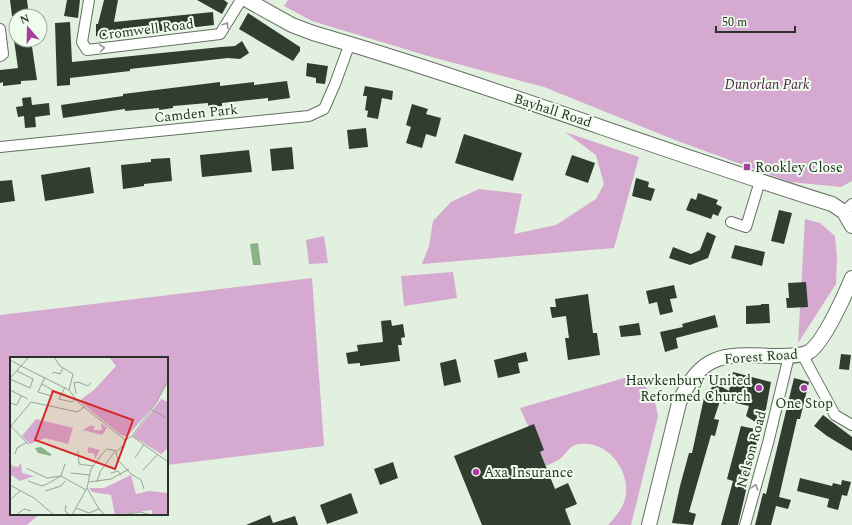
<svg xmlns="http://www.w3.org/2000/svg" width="852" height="525" viewBox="0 0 852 525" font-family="Spectral,serif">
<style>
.green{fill:#d6a9d0}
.water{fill:#8bb286}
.building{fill:#323d31}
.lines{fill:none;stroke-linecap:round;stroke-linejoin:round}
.street-casing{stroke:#647062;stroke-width:12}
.secondary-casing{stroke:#647062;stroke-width:16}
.street{stroke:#fff;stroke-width:10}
.secondary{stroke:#fff;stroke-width:14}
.oneway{stroke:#949894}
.poi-dot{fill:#a83fa0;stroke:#effded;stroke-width:1.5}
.labels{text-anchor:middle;stroke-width:4;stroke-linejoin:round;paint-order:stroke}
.street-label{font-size:14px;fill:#2a302a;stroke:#effded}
.park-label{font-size:14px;font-style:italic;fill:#511b4d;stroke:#effded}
.poi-label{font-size:14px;fill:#2a302a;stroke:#effded;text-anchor:start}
.inset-road{fill:none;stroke:#98a397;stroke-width:1}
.view{fill:#d62828;fill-opacity:0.15;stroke:#d62828;stroke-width:2}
.inset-edge{fill:none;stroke:#2a302a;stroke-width:2}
</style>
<rect width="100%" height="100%" fill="#e2f0e0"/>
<g class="green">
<polygon points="288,0 852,0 852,181 841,187 790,182 675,140 544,87 428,56 312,21 284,6"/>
<polygon points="565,132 639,157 614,248 422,264 429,246 433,221 451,202 479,189 522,194 514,234 556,225 596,199 604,184 596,155"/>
<polygon points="805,219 820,223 835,236 837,258 836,284 798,343"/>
<polygon points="324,236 328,263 309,264 306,240"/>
<polygon points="453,272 457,298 404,306 401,276"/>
<polygon points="312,278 324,446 167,465 167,358 11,358 11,514 40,514 27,525 0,525 0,315"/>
<path d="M628 377C650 387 654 393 658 416L631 525H608C616 516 624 508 626 494 629 467 604 437 575 445 569 447 565 455 560 459 555 462 550 464 546 466L520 408Z"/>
</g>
<polygon class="water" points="258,243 261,265 253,265 250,244"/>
<g class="building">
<polygon points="10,0 27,0 29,16 12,16"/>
<polygon points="67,0 80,0 78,18 64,16"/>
<polygon points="104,0 118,0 114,22 213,12 214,25 118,36 96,36 96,24 98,24"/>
<polygon points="197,0 224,0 228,3 222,14"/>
<polygon points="248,13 300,47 300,51 293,61 239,29"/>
<polygon points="70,22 72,62 221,47 235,46 242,41 249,53 240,59 228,58 130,69 130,71 70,78 70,85 57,86 55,23"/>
<polygon points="14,40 31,40 37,80 21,81 21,84 3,86 3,82 0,83 0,70 18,68"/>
<polygon points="307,63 328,66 325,84 316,83 316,78 306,76"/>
<polygon points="287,81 290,98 268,101 268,98 222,103 222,106 208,107 208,103 173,106 173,108 159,110 159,108 125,111 125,109 63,118 61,105 123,96 123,94 220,82 220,86 254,82 254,85"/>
<polygon points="365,86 393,91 392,100 382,98 378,119 367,117 368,111 365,110 367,96 363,96"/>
<polygon points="31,97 32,105 49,103 50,115 35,117 36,127 25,128 24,116 18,117 16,107 23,106 22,98"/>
<polygon points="412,104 428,109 426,114 441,118 436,137 426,134 422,148 406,143 411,127 406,125"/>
<polygon points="366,128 368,147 349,149 347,130"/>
<polygon points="464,134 522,153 513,181 455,163"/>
<polygon points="292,147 294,169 272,171 270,149"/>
<polygon points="249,150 252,172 202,177 200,155"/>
<polygon points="572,155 595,163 588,183 565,175"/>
<polygon points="170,158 172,181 144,184 144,186 123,189 121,165 151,162 151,159"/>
<polygon points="90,167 94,193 45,201 41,175"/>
<polygon points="636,178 649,182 648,187 655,189 651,201 632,196"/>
<polygon points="12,180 15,201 0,203 0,181"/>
<polygon points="698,193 718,200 716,204 722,207 718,216 713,214 711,219 686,210 691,198 696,200"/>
<polygon points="779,210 792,213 784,244 771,241"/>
<polygon points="707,232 716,236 708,258 690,265 669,258 673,247 691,254 700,250"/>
<polygon points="735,245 765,252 762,266 731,258"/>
<polygon points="806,282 808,307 787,308 786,298 789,298 788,283"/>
<polygon points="674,285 677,298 670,299 673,312 660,315 657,302 649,304 646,291"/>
<polygon points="588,294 593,333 597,333 600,355 568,360 565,338 569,338 566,316 552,318 550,307 556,307 555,299"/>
<polygon points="761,304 769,304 770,323 746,324 746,306 761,305"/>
<polygon points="715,315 718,327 676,338 678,348 665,352 660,332 683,327 682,324"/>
<polygon points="391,320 392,326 403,324 405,337 401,338 402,345 398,345 400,361 360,366 360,363 348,364 346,353 358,351 357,345 383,342 381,321"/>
<polygon points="639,323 641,335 621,337 619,326"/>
<polygon points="526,352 528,361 518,363 520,373 498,378 494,360"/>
<polygon points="841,354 851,355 849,370 839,369"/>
<polygon points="456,359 461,382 444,386 440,363"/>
<polygon points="733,372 771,382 766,409 760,425 746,416 749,406 727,401 725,404 720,401 714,419 719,420 715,436 711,435 689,512 696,514 693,525 672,523 680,486 689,453 692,453 704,398 715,383 729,391"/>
<polygon points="794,378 809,382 800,419 797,419 779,497 791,500 788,509 776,506 771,525 755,525 763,493 766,494"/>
<polygon points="823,415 852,437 852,451 827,436 814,426"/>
<polygon points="534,424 544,450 540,452 555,489 568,483 577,504 565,509 571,525 482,525 454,456"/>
<polygon points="741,426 760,430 738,525 721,525 733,481 727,479"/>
<polygon points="393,462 398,478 380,485 374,469"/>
<polygon points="800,478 832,486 833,483 841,485 842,480 851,482 847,496 842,495 838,510 827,507 829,499 797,491"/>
<polygon points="351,493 358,513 327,524 320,505"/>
<polygon points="270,515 273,523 295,516 298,525 246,525"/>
</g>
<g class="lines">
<defs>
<g id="street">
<polyline points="89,0 82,42 87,50 220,34 241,0"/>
<polyline points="0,29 3,54 0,56"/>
<polyline points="0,147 309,116 324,109 335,84 350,43"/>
<polyline points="844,212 852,204"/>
<polyline points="731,222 746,227 760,181"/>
<polyline points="802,354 835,415 852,425"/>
<polyline points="745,525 768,443 789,356"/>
</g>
<g id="secondary">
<path d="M247 0 292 25 313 33C488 84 658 150 832 204L844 212 852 226"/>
<path d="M649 525 679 403C702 349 728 355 779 356 788 356 801 356 809 352 824 342 845 295 852 278"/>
</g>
</defs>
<use href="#street" class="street-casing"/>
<use href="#secondary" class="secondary-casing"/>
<use href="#street" class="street"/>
<use href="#secondary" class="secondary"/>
</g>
<defs><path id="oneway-chevron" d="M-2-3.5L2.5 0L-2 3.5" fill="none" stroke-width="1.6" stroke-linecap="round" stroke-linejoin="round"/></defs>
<g class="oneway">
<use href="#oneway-chevron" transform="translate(226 25) rotate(-58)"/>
<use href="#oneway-chevron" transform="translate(102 48) rotate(-7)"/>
<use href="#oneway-chevron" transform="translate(755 487) rotate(-74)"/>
</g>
<g class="poi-dot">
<rect x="743" y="163" width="8" height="8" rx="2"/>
<circle cx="759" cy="388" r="4"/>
<circle cx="804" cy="388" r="4"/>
<circle cx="476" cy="472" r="4"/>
</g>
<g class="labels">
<g class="street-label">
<text transform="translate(146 29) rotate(-7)" y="5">Cromwell Road</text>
<text transform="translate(553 110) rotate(18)" y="5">Bayhall Road</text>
<text transform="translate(196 113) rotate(-6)" y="5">Camden Park</text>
<text transform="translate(761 356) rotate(-4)" y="5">Forest Road</text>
<text transform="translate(751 449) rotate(-75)" y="5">Nelson Road</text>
</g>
<g class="park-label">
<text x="767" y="89">Dunorlan Park</text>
</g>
<g class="poi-label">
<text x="755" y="172">Rookley Close</text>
<text x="751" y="385" text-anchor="end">Hawkenbury United<tspan x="751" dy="16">Reformed Church</tspan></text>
<text x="804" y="408" text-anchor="middle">One Stop</text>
<text x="484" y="477">Axa Insurance</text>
</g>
</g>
<g transform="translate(10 357)">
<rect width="158" height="158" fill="#e2f0e0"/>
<path d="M99 0H158V24L146 46 117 80 111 78 69 44 85 32 106 9ZM151 42 158 45V91L151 97 123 79ZM26 62 63 71 58 87 35 81 20 87 12 79ZM91 66 97 71 92 78 73 73 81 68 85 70 83 73H92ZM78 90 90 93 82 107 85 99 83 96H78ZM0 104 2 109 8 110 11 106 12 116 24 119 10 124 0 117ZM121 118 126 137 139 134 158 136V158H142V153L105 158 101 138 82 135 79 131H94Z" fill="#d6a9d0"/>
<path d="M31 90 41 97V99L28 96 25 91Z" fill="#8bb286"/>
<path class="inset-road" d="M44 0 50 9 63 17 59 33M0 3 11 9M11 9 59 33 69 46 115 83 114 88 107 94 97 92 92 97 81 112 77 131 62 158M42 17 44 15 50 17 53 11M0 21 19 0M0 22 20 31 23 22 7 14M32 27 42 33 41 39 28 35 35 20M55 30 49 42 62 45 66 42M0 33 18 42M66 37 64 26 68 25 78 29 81 26M0 46 7 48 11 39M141 52 158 62M0 68 19 88M1 69 21 45 68 55 74 50M122 79 158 105M115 83 122 79 146 46 158 24M68 94 69 107 83 109M106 95 108 103 121 117 131 123 134 132M5 97 7 91 17 85M125 101 134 87M16 111 37 121 51 119 76 133M133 113 148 97M61 116 80 118M101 116 108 114 111 118M18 124 32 129 37 127 51 119 55 107M79 125 101 122 119 112M87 125 90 115 105 94M0 128 24 141 44 158M77 131 89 152 95 158M35 134 51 129 55 124M0 143 10 134M56 148 55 154 60 158M66 151 79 156 89 152M6 158 14 152 21 154M112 158 130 155 141 158"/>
<path class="view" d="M43 34 123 63 105 112 25 83Z"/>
<rect width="158" height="158" class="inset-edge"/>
</g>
<g transform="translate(28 28) rotate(340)"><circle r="19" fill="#effded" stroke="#a0ab9f"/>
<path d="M0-3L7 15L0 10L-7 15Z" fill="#a83fa0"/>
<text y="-6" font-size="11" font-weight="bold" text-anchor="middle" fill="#2a302a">N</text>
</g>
<path d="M716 26v6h79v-6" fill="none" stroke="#2a302a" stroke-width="2"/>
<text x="722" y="26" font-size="12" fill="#2a302a" stroke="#effded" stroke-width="3" paint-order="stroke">50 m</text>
</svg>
